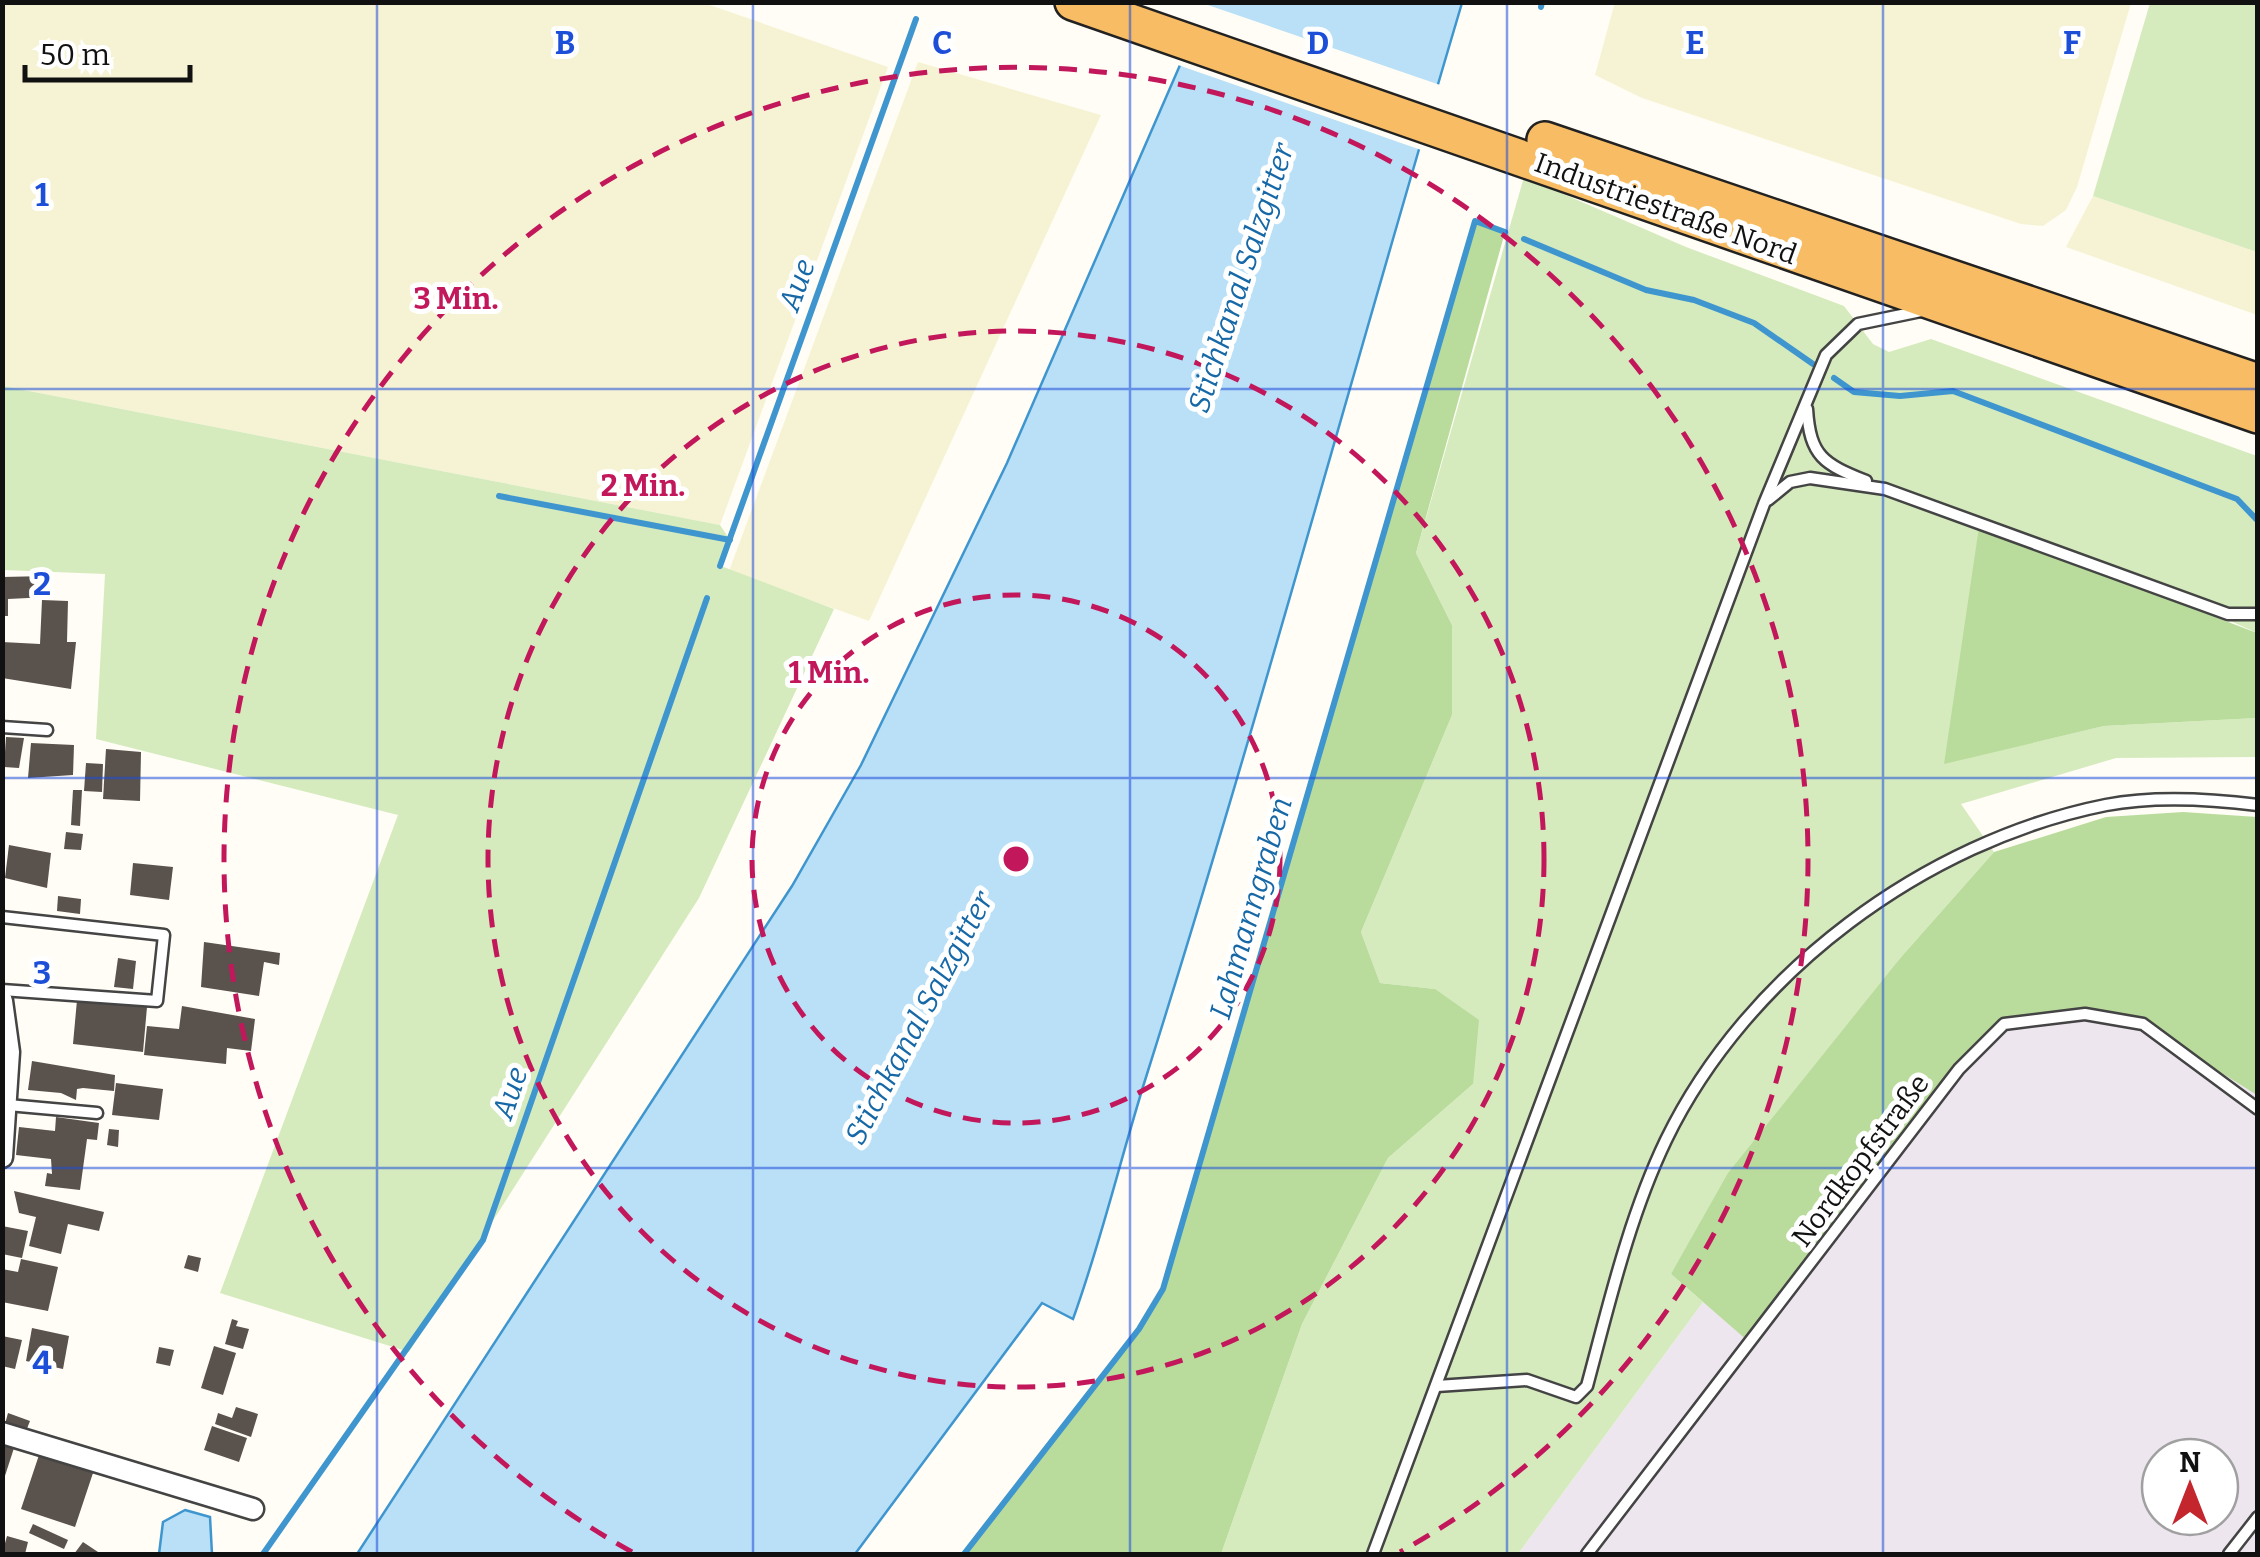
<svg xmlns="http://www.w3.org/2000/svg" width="2260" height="1557" viewBox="0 0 2260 1557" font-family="Bitter,serif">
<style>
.industrial{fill:#eee6ef;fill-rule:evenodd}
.farmland{fill:#f6f3d4}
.green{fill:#d5ebbd}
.forest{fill:#b9dc9c}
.water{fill:#b9e0f7;stroke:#3f96cf;stroke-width:2.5}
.pier{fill:#fffdf5}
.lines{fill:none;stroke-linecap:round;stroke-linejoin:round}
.stream{stroke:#3f96cf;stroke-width:6}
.building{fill:#5a524d}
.service-casing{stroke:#444;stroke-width:15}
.minor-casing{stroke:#444;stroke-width:25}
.trunk-casing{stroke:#222;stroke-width:40}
.service{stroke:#fff;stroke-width:10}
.minor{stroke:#fff;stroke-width:20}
.trunk{stroke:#f7bc64;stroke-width:35}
.grid{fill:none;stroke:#1d4ed8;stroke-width:2.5;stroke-opacity:0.55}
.ring{fill:none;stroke:#c2185b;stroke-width:5;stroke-dasharray:18 12}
.labels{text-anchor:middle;stroke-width:10;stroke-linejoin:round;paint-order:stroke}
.street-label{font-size:28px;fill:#111;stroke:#fff}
.water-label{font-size:30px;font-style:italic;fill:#1768a6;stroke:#fff}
.grid-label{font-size:32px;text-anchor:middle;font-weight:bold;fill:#1d4ed8;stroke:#fff;stroke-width:10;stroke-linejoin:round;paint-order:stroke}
.centre{fill:#c2185b;stroke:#fff;stroke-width:5}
.ring-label{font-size:30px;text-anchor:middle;font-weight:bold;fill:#c2185b;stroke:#fff;stroke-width:10;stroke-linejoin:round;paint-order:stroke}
</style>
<rect width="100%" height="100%" fill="#fffdf5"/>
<path class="industrial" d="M2043 945 2257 1089V1554H1518L1954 960ZM2160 1457H2220V1517H2160Z"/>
<g class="farmland">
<polygon points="1615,2 2131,2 2131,3 2077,187 2066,210 2043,226 2021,224 1642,98 1595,75"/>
<polygon points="2,3 704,3 888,67 720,525 3,386"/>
<polygon points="918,62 1101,115 869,621 729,571"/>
<polygon points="2093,196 2257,252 2257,315 2066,247"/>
</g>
<g class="green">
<polygon points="2150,3 2257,3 2257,252 2093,196"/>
<polygon points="1524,177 1686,247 1844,306 1873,344 1889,352 1931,339 2257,456 2257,633 2224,618 1944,763 2104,726 2257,718 2257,757 2116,758 1961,804 1994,852 1902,956 1671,1274 1703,1302 1518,1554 1221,1554 1302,1324 1388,1158 1473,1084 1435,989 1380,983 1361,932 1452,715 1452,625 1416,553"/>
<polygon points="3,386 720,525 730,540 721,566 834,609 699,898 409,1352 220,1293 398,815 96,739 105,574 3,570"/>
</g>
<g class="forest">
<polygon points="1475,221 1505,232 1416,553 1452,625 1452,715 1361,932 1380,983 1435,989 1479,1020 1473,1084 1388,1158 1302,1324 1221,1554 964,1554 1139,1329 1163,1289"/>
<polygon points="1979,527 2257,633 2257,718 2104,726 1944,764"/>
<polygon points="2183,812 2257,817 2257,1095 2143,1024 2085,1014 2004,1024 1959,1069 1749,1342 1671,1274 1728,1173 1902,956 1994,852 2106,817"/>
</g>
<g class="water">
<path d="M1207 3H1462C1356 359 1259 719 1147 1074 1121 1156 1102 1239 1073 1319L1042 1303 855 1554H357L792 886 861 765 1007 463Z"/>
<polygon points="185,1510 210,1517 212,1554 159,1554 163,1522"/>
</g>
<polygon class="pier" points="1202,3 1443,86 1424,151 1178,65"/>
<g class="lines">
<g class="stream">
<polyline points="1541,7 1542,2"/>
<polyline points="1524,239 1646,290 1694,300 1754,323 1813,364"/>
<polyline points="1834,378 1854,392 1900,396 1953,391 2237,499 2258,521"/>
<polyline points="499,496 730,540"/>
<polyline points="720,566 916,19"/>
<polyline points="263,1554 483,1240 707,598"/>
<polyline points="964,1554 1139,1329 1163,1289 1475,221 1505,232"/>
</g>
</g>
<g class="building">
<polygon points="47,576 48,597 8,599 8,616 2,616 2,577"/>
<polygon points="42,600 68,601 67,642 76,642 71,689 2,678 2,642 40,644"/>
<polygon points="6,737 24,738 19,768 4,767"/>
<polygon points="31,743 74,745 73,775 28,778"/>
<polygon points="106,749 141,752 140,801 103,799"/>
<polygon points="86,763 103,764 102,792 84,791"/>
<polygon points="73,790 82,790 80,826 71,825"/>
<polygon points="66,832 83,834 81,850 64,849"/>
<polygon points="9,845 51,853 47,888 5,878"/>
<polygon points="133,863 173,867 169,900 130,895"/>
<polygon points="58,896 81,899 80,914 57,911"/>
<polygon points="204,942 280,953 279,965 264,962 259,996 201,987"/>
<polygon points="118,958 136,961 133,989 114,987"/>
<polygon points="77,1000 147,1007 143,1052 73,1044"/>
<polygon points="182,1006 255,1019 251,1051 227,1048 226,1064 144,1055 147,1026 179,1029"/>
<polygon points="32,1061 115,1075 114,1091 83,1088 77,1089 76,1100 61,1093 28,1090"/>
<polygon points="116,1083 163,1089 159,1120 112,1115"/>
<polygon points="56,1117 99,1123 97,1140 87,1139 80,1190 45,1186 47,1173 52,1174 51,1159 16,1155 19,1127 55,1131"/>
<polygon points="109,1129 119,1130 118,1147 107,1145"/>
<polygon points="14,1191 104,1212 99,1231 68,1224 61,1254 29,1246 36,1217 19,1213"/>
<polygon points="2,1226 28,1231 22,1258 2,1254"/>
<polygon points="188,1255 201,1258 198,1272 184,1268"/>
<polygon points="21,1259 58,1267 48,1311 2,1302 2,1269 18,1272"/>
<polygon points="232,1319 238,1321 236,1326 249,1329 243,1349 225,1344"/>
<polygon points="32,1328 69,1336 63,1369 26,1361"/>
<polygon points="2,1336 22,1340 15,1369 2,1366"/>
<polygon points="214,1346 236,1353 223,1395 201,1388"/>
<polygon points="159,1347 174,1350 170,1366 156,1363"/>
<polygon points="236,1407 258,1414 251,1437 215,1424 218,1413 232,1418"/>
<polygon points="8,1413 30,1421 26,1431 5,1424"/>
<polygon points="212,1426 247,1438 239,1462 204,1450"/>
<polygon points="2,1444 14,1448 3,1482 2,1482"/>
<polygon points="39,1455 93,1473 75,1527 21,1509"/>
<polygon points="33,1524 68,1540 64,1549 29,1533"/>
<polygon points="7,1536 28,1542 25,1554 2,1554"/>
<polygon points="83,1542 98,1552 96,1554 74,1554"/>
</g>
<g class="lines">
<defs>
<g id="service">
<path d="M1807 409C1810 457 1824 464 1866 481"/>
<polyline points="1768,500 1790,482 1810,478 1885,489 2228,614 2258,614"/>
<polyline points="2,727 47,730"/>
<polyline points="2,917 164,935 157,1001 2,990"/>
<polyline points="8,1105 97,1113"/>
<path d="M1437 1386 1527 1380 1576 1397 1587 1386C1609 1304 1629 1217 1666 1140 1747 973 1925 841 2106 805 2153 796 2210 799 2258 805"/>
<polyline points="1373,1554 1764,504 1826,355 1858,324 1921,311"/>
<polyline points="1587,1554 1959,1069 2004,1024 2085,1014 2143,1024 2258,1109"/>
<polyline points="2229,1554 2258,1517"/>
</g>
<g id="minor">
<polyline points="2,1001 9,1052 2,1157"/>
<polyline points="2,1433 253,1509"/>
</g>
<g id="trunk">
<polyline points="1073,2 2258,415"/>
<polyline points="1545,140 2258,382"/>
</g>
</defs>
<use href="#service" class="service-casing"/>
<use href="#minor" class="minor-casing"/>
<use href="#trunk" class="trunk-casing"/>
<use href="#service" class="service"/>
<use href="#minor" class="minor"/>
<use href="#trunk" class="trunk"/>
</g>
<path class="grid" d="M377 2V1554M753 2V1554M1130 2V1554M1507 2V1554M1883 2V1554M2 389H2258M2 778H2258M2 1168H2258"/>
<g class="ring">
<circle cx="1016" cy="859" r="264"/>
<circle cx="1016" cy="859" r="528"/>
<path d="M632 1552A792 792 0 1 1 1400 1552"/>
</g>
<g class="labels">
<g class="street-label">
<text transform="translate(1666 208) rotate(20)" y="10">Industriestraße Nord</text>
<text transform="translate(1860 1160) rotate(-53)" y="10">Nordkopfstraße</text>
</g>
<g class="water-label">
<text transform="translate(1241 278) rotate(-72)" y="10">Stichkanal Salzgitter</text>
<text transform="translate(797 285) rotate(-70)" y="10">Aue</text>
<text transform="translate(1251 908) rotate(-74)" y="10">Lahmanngraben</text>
<text transform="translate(919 1018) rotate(-62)" y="10">Stichkanal Salzgitter</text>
<text transform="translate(510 1093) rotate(-71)" y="10">Aue</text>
</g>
</g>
<g class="grid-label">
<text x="565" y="54">B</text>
<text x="942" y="54">C</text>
<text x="1318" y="54">D</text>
<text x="1695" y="54">E</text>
<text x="2072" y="54">F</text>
<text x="42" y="206">1</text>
<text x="42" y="595">2</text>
<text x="42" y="984">3</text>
<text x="42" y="1374">4</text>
</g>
<circle cx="1016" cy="859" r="15" class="centre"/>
<g class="ring-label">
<text x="456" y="309">3 Min.</text>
<text x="643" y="496">2 Min.</text>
<text x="829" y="683">1 Min.</text>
</g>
<rect width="2260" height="1557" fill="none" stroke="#111111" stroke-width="10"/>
<g transform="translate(2190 1487)"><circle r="48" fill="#ffffff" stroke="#a0a0a0" stroke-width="2.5"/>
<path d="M0-8L18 38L0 25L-18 38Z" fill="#c4262e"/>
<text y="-15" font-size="28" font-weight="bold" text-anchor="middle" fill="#111111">N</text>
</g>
<path d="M25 65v15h165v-15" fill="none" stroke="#111111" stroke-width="5"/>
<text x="40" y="65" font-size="30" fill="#111111" stroke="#ffffff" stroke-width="8" paint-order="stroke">50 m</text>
</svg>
